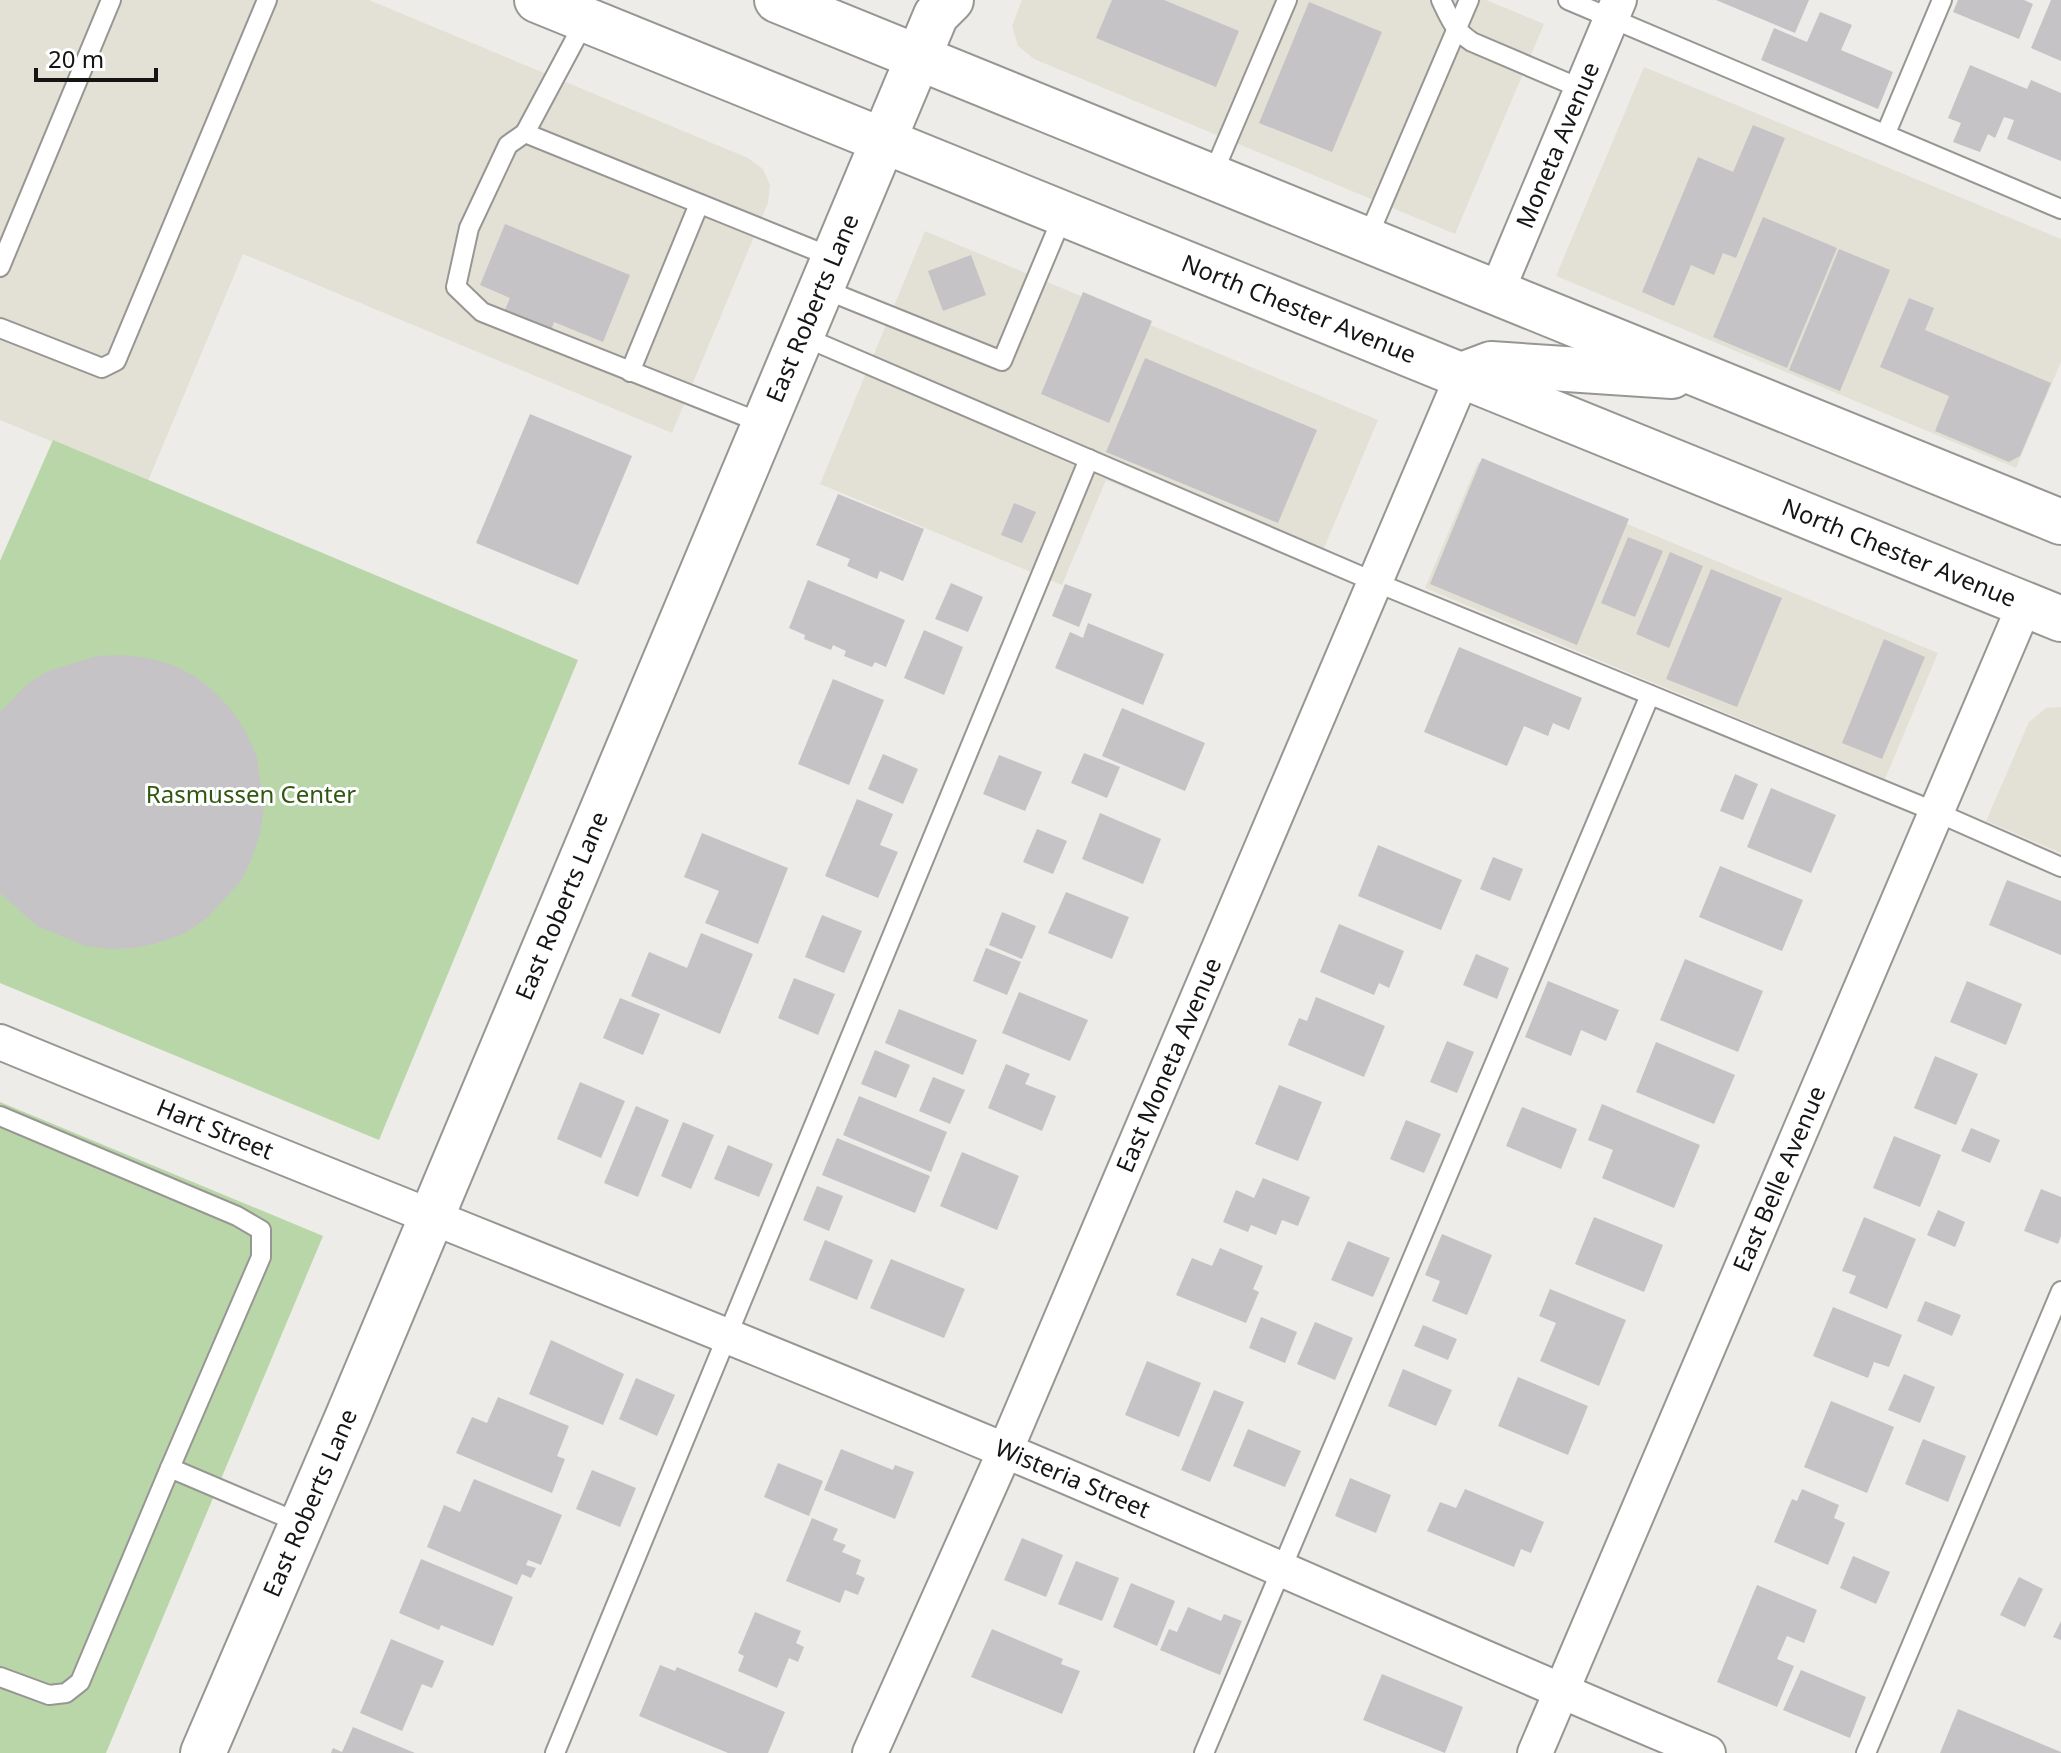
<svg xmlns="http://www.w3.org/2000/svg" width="2061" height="1753" viewBox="0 0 2061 1753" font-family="'Noto Sans',sans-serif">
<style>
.built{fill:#e3e1d5}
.green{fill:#b9d6a8}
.building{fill:#c5c3c6}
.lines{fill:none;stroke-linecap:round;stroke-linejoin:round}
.lane-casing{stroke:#979693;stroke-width:22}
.street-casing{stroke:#979693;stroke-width:38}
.secondary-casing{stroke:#979693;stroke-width:48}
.lane{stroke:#fff;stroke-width:18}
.street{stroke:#fff;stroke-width:34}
.secondary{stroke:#fff;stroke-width:44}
.labels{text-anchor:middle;stroke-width:6;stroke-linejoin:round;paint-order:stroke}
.street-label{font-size:24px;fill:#151514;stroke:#fff}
.park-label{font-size:24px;fill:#315811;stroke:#fff}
</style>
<rect width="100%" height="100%" fill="#edece8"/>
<g class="built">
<polygon points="0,0 369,0 748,158 763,169 770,185 768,203 672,433 243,254 148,481 0,420"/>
<polygon points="1022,0 1486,0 1544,24 1455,234 1034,59 1018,46 1012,26"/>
<polygon points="1644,67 2061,239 2061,362 2016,468 1556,276"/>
<polygon points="925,231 1378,420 1316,567 1106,480 1062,585 820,484"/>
<polygon points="1478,462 1938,653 1885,779 1425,588"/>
<polygon points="2061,707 2061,853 1986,821 2029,722 2046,708"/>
</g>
<g class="green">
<polygon points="53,440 578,660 379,1140 0,983 0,561"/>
<polygon points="0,1102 323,1236 106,1753 0,1753"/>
</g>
<g class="building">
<polygon points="1112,0 1164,0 1239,31 1216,87 1096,38"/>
<polygon points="1716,0 1809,0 1795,33"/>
<polygon points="1958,0 2024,0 2033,4 2019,39 1953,12"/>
<polygon points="2051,0 2061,0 2061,61 2031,48"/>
<polygon points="1309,2 1382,32 1332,152 1259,123"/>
<polygon points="1820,12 1852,25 1841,50 1893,72 1878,109 1761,60 1774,28 1807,42"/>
<polygon points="1970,65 2027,89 2031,80 2061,93 2061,161 2007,139 2014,120 2004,117 1995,138 1988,134 1980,152 1953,142 1961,123 1948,118"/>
<polygon points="1753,125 1785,138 1736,258 1723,253 1714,275 1691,265 1674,306 1642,292 1698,157 1733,172"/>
<polygon points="1763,217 1837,248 1787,368 1713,337"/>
<polygon points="505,224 630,275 603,342 554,322 551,331 504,312 510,298 480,285"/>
<polygon points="1839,249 1890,270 1840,391 1789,370"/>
<polygon points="971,255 986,295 943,311 928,271"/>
<polygon points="1083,292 1152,321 1109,423 1041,394"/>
<polygon points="1909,298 1934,308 1925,330 2051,383 2020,456 2009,462 1935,431 1949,396 1880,367"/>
<polygon points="1145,358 1317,430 1278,523 1106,452"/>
<polygon points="530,414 632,456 578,585 476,543"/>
<polygon points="1482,458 1629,519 1577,645 1430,584"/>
<polygon points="838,494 924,529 903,581 880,571 877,579 847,566 850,559 816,545"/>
<polygon points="1014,503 1036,512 1022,543 1001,535"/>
<polygon points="1628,537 1663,551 1635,617 1601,603"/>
<polygon points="1670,552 1703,566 1669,648 1636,634"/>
<polygon points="1711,569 1782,598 1737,707 1666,679"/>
<polygon points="808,580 905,620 886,667 875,662 872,667 844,656 846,651 833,645 831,650 804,639 805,635 789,628"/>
<polygon points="951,583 983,597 968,632 935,619"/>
<polygon points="1065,584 1092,594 1079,627 1052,616"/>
<polygon points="1088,623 1164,654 1143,705 1055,668 1070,632 1083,638"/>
<polygon points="924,630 963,647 944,695 904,678"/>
<polygon points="1884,639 1925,657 1882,759 1842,743"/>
<polygon points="1459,647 1582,698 1569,730 1553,723 1548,736 1524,726 1507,766 1424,732"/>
<polygon points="122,655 148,658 173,665 196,677 216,693 233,712 247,734 257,757 264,808 260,834 252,858 241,881 207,918 185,933 161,942 136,948 110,949 85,946 37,926 0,893 0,712 26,685 48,671 97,656"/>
<polygon points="833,679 884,700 849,785 798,764"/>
<polygon points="1122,708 1205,743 1185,791 1102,756"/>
<polygon points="1084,753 1120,767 1107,798 1071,783"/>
<polygon points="883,754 918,769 903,804 868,789"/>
<polygon points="999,755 1042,772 1025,811 983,794"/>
<polygon points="1735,774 1758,784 1743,820 1720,811"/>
<polygon points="1771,788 1836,815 1811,873 1747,847"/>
<polygon points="857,799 893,814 880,845 898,852 878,898 825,876"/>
<polygon points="1100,813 1161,839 1143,884 1082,859"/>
<polygon points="1037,829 1067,841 1053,874 1023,862"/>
<polygon points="702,833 788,868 758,944 705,923 719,891 684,877"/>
<polygon points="1378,845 1462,880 1441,930 1358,896"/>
<polygon points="1493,857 1523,869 1510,901 1480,889"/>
<polygon points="1720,866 1803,900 1782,951 1699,917"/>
<polygon points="2007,880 2061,901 2061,955 1989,925"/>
<polygon points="1066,892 1129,917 1112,959 1048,933"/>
<polygon points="1002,912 1036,926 1022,959 989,945"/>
<polygon points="822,915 862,931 844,973 805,957"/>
<polygon points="1339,924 1404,951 1389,988 1379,983 1374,995 1320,972"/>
<polygon points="701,933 753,954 720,1034 631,996 649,952 687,968"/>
<polygon points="986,948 1021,962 1007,995 973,981"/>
<polygon points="1476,954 1509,968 1497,999 1463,985"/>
<polygon points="1685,959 1763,991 1738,1052 1660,1020"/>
<polygon points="794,978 835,994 818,1035 778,1018"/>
<polygon points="1548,981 1619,1010 1606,1041 1581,1030 1571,1056 1525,1037"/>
<polygon points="1967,981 2022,1004 2006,1045 1950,1022"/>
<polygon points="1019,992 1088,1020 1070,1061 1002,1033"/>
<polygon points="1316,997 1385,1026 1364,1077 1288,1045 1299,1018 1307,1021"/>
<polygon points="620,998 660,1014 643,1055 603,1038"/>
<polygon points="899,1009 977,1040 963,1075 885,1043"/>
<polygon points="1447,1041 1474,1052 1457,1093 1430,1082"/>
<polygon points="1656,1042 1735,1075 1714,1124 1636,1092"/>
<polygon points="875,1050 910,1065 896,1098 861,1084"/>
<polygon points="1935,1056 1978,1074 1956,1125 1914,1108"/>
<polygon points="1006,1064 1030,1074 1025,1084 1056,1096 1042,1131 988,1108"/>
<polygon points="933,1077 965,1090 950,1124 919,1111"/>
<polygon points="580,1082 625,1101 601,1158 557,1139"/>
<polygon points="1279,1085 1322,1102 1298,1161 1255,1144"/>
<polygon points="859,1096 947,1132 931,1172 843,1135"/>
<polygon points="1602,1104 1700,1145 1674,1208 1602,1178 1613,1150 1588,1140"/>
<polygon points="636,1106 669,1120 638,1197 604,1183"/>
<polygon points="1522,1107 1577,1129 1561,1169 1506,1146"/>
<polygon points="1406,1120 1441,1134 1424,1173 1390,1159"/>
<polygon points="683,1122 714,1135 691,1189 661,1176"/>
<polygon points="1971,1128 2000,1140 1990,1163 1961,1151"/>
<polygon points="1894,1136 1941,1155 1920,1207 1873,1188"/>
<polygon points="837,1138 930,1176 915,1213 822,1175"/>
<polygon points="728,1145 773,1164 759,1197 714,1179"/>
<polygon points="962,1152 1019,1176 997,1230 940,1206"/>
<polygon points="1263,1178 1310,1197 1298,1226 1282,1220 1276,1235 1251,1225 1248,1232 1223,1222 1236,1190 1254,1198"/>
<polygon points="817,1186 843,1196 829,1231 803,1220"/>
<polygon points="2041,1189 2061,1197 2061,1236 2058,1244 2024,1231"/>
<polygon points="1938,1210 1965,1222 1955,1247 1927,1235"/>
<polygon points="1594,1217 1663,1245 1644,1292 1575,1264"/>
<polygon points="1864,1217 1916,1239 1887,1309 1849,1293 1856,1276 1842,1271"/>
<polygon points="1442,1234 1492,1255 1467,1315 1432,1301 1440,1281 1425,1275"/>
<polygon points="825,1240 873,1260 857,1300 809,1280"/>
<polygon points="1348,1241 1390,1258 1373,1297 1331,1280"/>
<polygon points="1220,1248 1263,1266 1253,1289 1259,1292 1246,1323 1176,1295 1192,1258 1212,1266"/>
<polygon points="891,1259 965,1289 944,1338 870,1308"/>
<polygon points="1550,1289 1626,1320 1599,1386 1540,1361 1556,1323 1539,1316"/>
<polygon points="1925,1301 1961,1315 1952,1336 1917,1321"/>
<polygon points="1833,1307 1902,1335 1889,1367 1874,1362 1868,1378 1813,1356"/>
<polygon points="1261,1317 1297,1332 1285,1363 1249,1348"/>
<polygon points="1315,1322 1353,1338 1335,1380 1297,1364"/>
<polygon points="1423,1325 1457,1339 1448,1360 1414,1346"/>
<polygon points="551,1340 624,1374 603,1425 529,1394"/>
<polygon points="1147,1361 1201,1383 1179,1437 1125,1415"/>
<polygon points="1403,1369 1452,1390 1436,1426 1388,1406"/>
<polygon points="1904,1374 1935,1387 1920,1423 1888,1410"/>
<polygon points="1518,1377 1588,1406 1568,1455 1498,1426"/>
<polygon points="636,1378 675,1395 657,1436 619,1419"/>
<polygon points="1214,1390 1244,1402 1210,1482 1181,1470"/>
<polygon points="498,1397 569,1426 557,1456 565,1459 552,1493 456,1453 472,1417 487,1423"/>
<polygon points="1831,1401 1894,1427 1867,1493 1804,1467"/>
<polygon points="1248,1429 1301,1451 1285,1487 1233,1466"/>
<polygon points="1923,1439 1966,1456 1948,1502 1905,1484"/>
<polygon points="841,1449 893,1470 895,1465 914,1472 895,1519 824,1490"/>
<polygon points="778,1463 823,1481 809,1516 764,1497"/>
<polygon points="592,1470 636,1488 620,1527 576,1509"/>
<polygon points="1350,1478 1391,1495 1376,1533 1335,1516"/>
<polygon points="474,1479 562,1515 541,1565 528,1560 526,1565 536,1568 531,1578 522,1574 517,1585 427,1547 444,1505 460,1512"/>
<polygon points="1465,1489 1544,1522 1531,1553 1521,1549 1514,1567 1427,1531 1440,1502 1456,1508"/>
<polygon points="1802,1489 1839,1505 1834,1518 1845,1523 1828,1565 1774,1542 1792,1499 1797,1501"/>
<polygon points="812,1518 838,1529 833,1540 846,1545 842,1552 861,1560 856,1574 865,1578 858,1595 845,1590 840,1603 786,1581"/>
<polygon points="1022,1538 1063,1555 1046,1597 1004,1580"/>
<polygon points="1853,1556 1890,1572 1876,1604 1840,1588"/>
<polygon points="421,1559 513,1597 493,1646 441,1625 439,1630 399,1613"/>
<polygon points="1076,1561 1119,1578 1102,1621 1058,1604"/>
<polygon points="2019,1577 2043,1589 2025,1627 2000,1615"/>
<polygon points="1131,1583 1175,1601 1157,1646 1113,1627"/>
<polygon points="1757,1585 1817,1610 1804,1643 1787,1636 1777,1659 1794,1666 1777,1707 1717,1682"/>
<polygon points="1188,1607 1221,1621 1224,1614 1242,1621 1220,1675 1160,1650 1169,1629 1177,1632"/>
<polygon points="755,1612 801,1631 796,1643 804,1647 798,1662 789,1658 777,1688 738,1671 744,1656 738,1653"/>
<polygon points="2061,1621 2061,1640 2053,1637"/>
<polygon points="992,1629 1063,1659 1061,1664 1080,1671 1062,1714 971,1677"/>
<polygon points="391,1639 444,1661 432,1688 422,1684 402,1731 360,1713"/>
<polygon points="660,1665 675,1671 677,1667 785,1712 768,1753 728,1753 639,1716"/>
<polygon points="1801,1670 1866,1697 1850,1738 1783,1710"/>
<polygon points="1382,1674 1463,1707 1445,1753 1363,1720"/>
<polygon points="1958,1709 2061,1752 2061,1753 1940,1753"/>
<polygon points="353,1727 415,1753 331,1753 333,1748 342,1752"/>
</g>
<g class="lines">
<g class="lane-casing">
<g id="lane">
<path d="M1441 0C1450 19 1454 30 1472 42L1582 89"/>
<polyline points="1568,0 2061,209"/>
<polyline points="586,19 525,133 834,258"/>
<polyline points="525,133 508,145 469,228 456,287 482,312 764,424"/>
<polyline points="1886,133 1942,0"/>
<polyline points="1212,176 1287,0"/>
<polyline points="1367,239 1469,0"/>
<polyline points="0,267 111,0"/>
<polyline points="821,288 1002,361 1064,213"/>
<polyline points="0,328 102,368 116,361 267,0"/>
<polyline points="802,336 1375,582 1936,812 2061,867"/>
<polyline points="630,372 699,204"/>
<polyline points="0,1116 237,1216 261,1230 261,1257 170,1468"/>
<polyline points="0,1677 49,1695 66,1693 80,1682 170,1468 302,1524"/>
<polyline points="555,1753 1089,459"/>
<polyline points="1204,1753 1650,695"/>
<polyline points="1866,1753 2061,1291"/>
</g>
</g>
<g class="street-casing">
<g id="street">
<path id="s1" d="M1497 291 1619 0"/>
<path id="s2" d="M0 1042C332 1179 668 1309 999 1448 1236 1547 1470 1654 1708 1753"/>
<path id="s3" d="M870 1753 1005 1451 1463 375"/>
<path id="s4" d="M1535 1753 2025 604"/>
</g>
</g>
<g class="secondary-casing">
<g id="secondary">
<path id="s5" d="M537 0 2061 619"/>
<polyline points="777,0 2061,522"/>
<polyline points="1467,373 1491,364 1672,376"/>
<path id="s6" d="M203 1753 348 1416 936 15 951 0"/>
</g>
</g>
<use href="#lane" class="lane"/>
<use href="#street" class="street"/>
<use href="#secondary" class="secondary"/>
</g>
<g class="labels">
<g class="street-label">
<text dy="8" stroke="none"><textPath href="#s1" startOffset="158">Moneta Avenue</textPath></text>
<text dy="8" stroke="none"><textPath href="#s6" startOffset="1568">East Roberts Lane</textPath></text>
<text dy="8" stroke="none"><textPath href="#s5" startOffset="822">North Chester Avenue</textPath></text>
<text dy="8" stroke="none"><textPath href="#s5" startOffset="1470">North Chester Avenue</textPath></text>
<text dy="8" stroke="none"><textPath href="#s6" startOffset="920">East Roberts Lane</textPath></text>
<text dy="8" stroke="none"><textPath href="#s3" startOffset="750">East Moneta Avenue</textPath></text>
<text dy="8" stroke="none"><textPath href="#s2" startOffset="232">Hart Street</textPath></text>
<text dy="8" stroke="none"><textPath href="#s4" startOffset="624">East Belle Avenue</textPath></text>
<text dy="8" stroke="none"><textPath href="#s2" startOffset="1158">Wisteria Street</textPath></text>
<text dy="8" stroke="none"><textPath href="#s6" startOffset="272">East Roberts Lane</textPath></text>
</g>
<g class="park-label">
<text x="251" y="803">Rasmussen Center</text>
</g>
</g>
<path d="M36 68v12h120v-12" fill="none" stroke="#151514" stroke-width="4"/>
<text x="48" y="68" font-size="24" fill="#151514" stroke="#ffffff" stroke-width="6" paint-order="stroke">20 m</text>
</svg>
